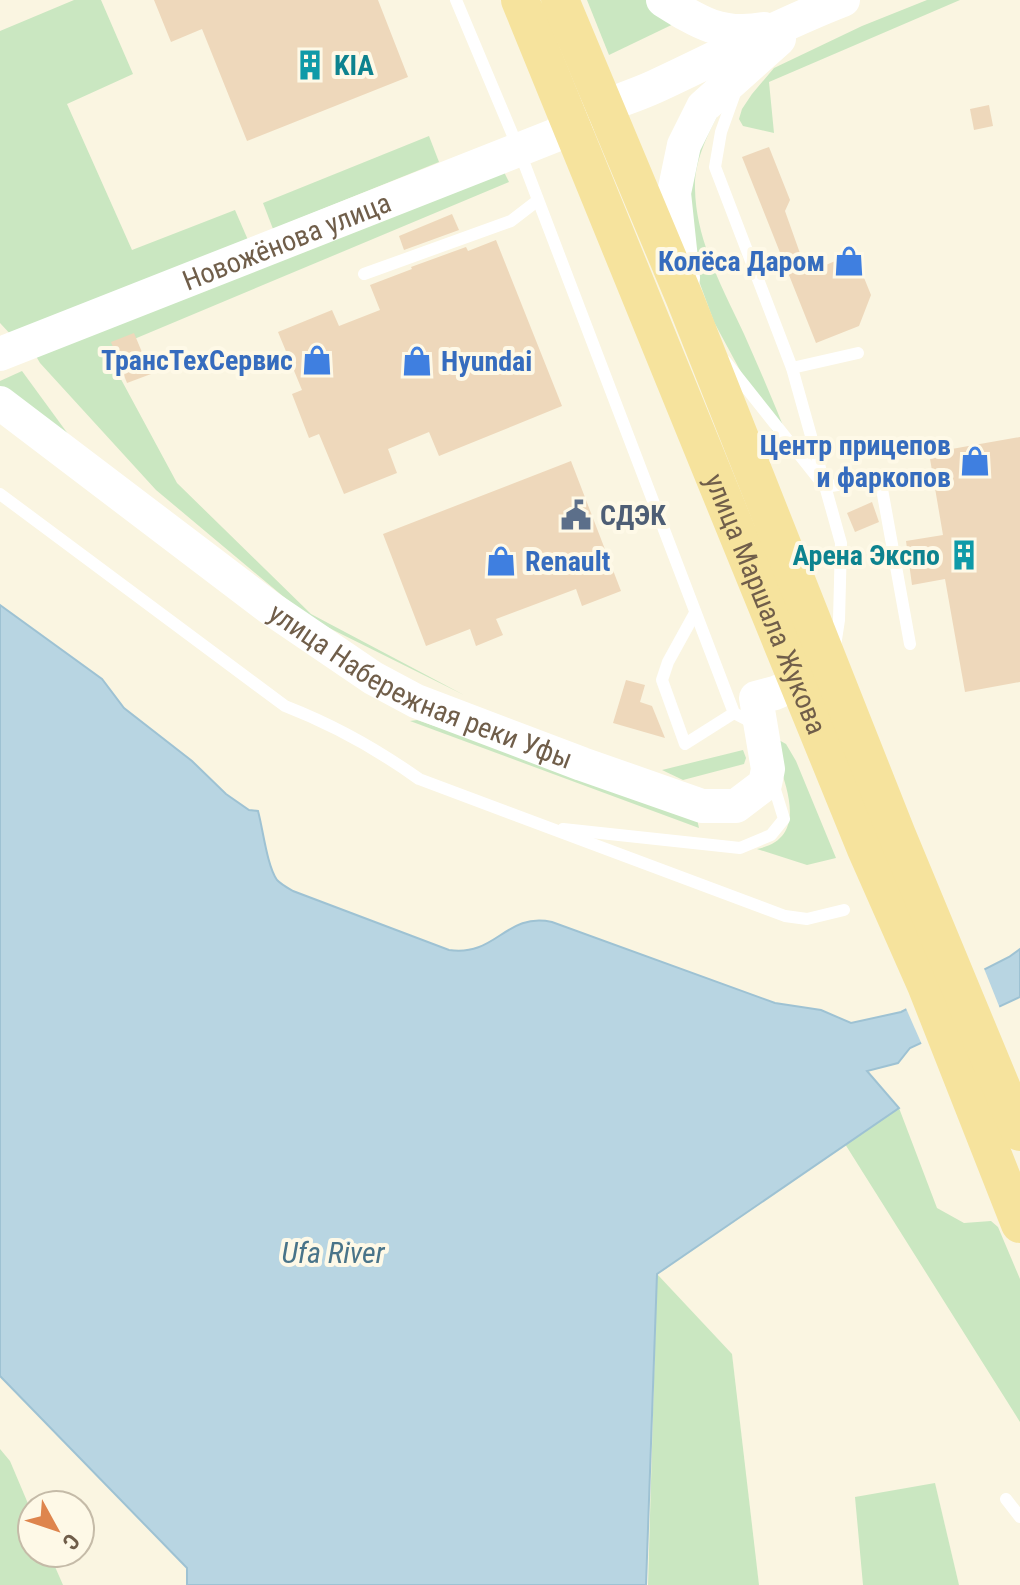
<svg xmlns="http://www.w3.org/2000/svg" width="1020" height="1585" viewBox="0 0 1020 1585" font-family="'Roboto Condensed',sans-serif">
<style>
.green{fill:#cae7c1}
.water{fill:#b8d5e2;stroke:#9ec2d3;stroke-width:2}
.pier{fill:#faf5e1}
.building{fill:#eed8bb}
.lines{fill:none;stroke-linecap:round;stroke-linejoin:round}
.lane{stroke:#fff;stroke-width:12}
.secondary{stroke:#fff;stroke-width:34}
.primary{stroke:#f6e39d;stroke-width:38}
.labels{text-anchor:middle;stroke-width:8;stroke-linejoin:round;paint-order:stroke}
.culture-label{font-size:28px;font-weight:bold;fill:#0d838f;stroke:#fef9e7;text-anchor:start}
.street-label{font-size:28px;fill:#705e4a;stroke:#fef9e7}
.shop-label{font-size:28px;font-weight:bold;fill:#366cbe;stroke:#fef9e7;text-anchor:end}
.service-label{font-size:28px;font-weight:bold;fill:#4e5e75;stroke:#fef9e7;text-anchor:start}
.water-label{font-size:30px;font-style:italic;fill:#497489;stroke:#fef9e7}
</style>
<rect width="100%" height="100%" fill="#faf5e1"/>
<g class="green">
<polygon points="74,0 101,0 133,74 67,104 132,250 235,210 248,240 14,338 0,323 0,31"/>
<polygon points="587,0 649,0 684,19 609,55"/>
<polygon points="927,0 960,0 769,82 774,133 743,126 739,119 742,109 752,94 774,68 862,26"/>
<path d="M722 107C709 132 694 160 695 189 696 241 723 289 744 334 761 372 777 410 792 448L784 452 714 322 688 251 690 143Z"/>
<polygon points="429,136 439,162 273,229 263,203"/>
<polygon points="500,164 509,182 108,350 116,370 177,483 311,614 464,695 309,618 156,490 40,363 33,351"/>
<polygon points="22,371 87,460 0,392 0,381"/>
<polygon points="417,720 696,815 699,828 410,721"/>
<path d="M768 734 786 744 796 761 836 858 807 865 757 849C816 837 780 772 768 734Z"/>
<polygon points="743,750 746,758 744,764 683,780 662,770"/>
<polygon points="899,1108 937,1208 964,1223 991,1221 998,1227 1020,1279 1020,1422 845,1144"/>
<polygon points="657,1274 732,1354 759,1585 648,1585"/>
<polygon points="0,1449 10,1461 32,1513 32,1553 49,1553 63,1585 0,1585"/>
<polygon points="935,1483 959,1585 863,1585 855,1497"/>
</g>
<path class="water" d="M0 605 102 679 124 708 192 761 226 794 249 810 258 811C263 829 267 866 277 880 282 885 288 888 293 891L449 950C497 957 505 912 552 922L775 1003 821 1010 851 1023 901 1012 1009 957 1020 949V997L910 1048 898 1063 867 1071 899 1108 657 1274 646 1585H187V1568L0 1376Z"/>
<polygon class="pier" points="983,966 1001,1011 923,1047 905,1006"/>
<g class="building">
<polygon points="154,0 378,0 408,77 247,141 202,29 171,42"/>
<polygon points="989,105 993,126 974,130 970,109"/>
<polygon points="769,147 790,200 785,211 807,273 854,253 871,295 859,326 816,343 742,157"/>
<polygon points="452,214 459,230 404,250 399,236"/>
<polygon points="496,240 562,406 439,456 429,432 388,449 397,473 344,494 319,434 309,438 292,394 302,390 278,332 332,310 339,326 380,310 370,285 412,269 411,267 466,247 468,251"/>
<polygon points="134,333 151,374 127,383 111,342"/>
<polygon points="1020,437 1020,682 965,692 945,579 912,585 906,541 943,535 929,453"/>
<polygon points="571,461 621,591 582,606 576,589 496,619 503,635 476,646 470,629 426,646 383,534"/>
<polygon points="872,502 879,522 855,532 847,513"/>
<polygon points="626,680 645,685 640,702 652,706 665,738 613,723"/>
</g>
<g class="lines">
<g class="lane">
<polyline points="456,0 519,150 734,713 757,725"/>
<polyline points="735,93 721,132 715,167 792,368 841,543 839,620 835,646"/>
<polyline points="364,274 511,221 537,201"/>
<polyline points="725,361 825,487 880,478 910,644"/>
<polyline points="792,368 858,353"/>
<path d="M0 494 285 706C334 725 377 749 419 779L785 916 807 919 844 910"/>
<polyline points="695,613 668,662 662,680 685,744 734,713"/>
<polyline points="563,829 740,848 771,835 784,819 772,780"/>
<polyline points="1006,1499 1020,1517"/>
</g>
<g class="secondary">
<path d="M663 0C698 22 721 37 764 29"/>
<polyline points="683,278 674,193 684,145 703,107 779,39"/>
<path id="s1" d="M0 354 556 135C582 110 621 102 654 87 717 58 778 25 843 0"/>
<path id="s2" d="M0 403 270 608 373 678 416 701 582 764 702 806H736L765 784 768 769 756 698 775 693 798 683"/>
</g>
<g class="primary">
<path id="s3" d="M520 0 866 849 926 985 1020 1224"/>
<polyline points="560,0 685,299 897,835 1020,1132"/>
</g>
</g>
<defs>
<g id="building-bare" transform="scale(2.4)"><path d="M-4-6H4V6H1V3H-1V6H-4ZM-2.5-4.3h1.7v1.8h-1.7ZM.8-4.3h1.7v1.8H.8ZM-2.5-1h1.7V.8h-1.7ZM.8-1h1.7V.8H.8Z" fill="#0f9aa8" stroke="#fef9e7" stroke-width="2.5" paint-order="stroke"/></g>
<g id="shop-bare" transform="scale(2.4)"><path d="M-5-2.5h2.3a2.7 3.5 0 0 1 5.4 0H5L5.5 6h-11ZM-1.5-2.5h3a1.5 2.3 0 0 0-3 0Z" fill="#3f7fe0" stroke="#fef9e7" stroke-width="2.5" paint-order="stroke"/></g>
<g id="civic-bare" transform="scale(2.4)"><path d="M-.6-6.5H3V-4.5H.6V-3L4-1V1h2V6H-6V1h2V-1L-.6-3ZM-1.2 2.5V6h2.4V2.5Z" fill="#5c6f8a" stroke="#fef9e7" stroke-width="2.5" paint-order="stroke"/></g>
</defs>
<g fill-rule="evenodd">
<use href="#building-bare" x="310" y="65"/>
<use href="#shop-bare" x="849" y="261"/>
<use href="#shop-bare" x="317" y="360"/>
<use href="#shop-bare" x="417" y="361"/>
<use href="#shop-bare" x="975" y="461"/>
<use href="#civic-bare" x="576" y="515"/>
<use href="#building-bare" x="964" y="555"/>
<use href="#shop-bare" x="501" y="561"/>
</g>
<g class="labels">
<g class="culture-label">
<text x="334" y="75">KIA</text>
<text x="940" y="565" text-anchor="end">Арена Экспо</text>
</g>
<g class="street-label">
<text dy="10" stroke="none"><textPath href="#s1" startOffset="308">Новожёнова улица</textPath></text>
<text dy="10" stroke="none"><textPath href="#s3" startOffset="652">улица Маршала Жукова</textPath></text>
<text dy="10" stroke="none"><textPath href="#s2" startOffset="510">улица Набережная реки Уфы</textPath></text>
</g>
<g class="shop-label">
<text x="825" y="271">Колёса Даром</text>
<text x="293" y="370">ТрансТехСервис</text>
<text x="441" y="371" text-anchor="start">Hyundai</text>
<text x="951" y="455">Центр прицепов<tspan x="951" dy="32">и фаркопов</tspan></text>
<text x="525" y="571" text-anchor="start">Renault</text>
</g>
<g class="service-label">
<text x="600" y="525">СДЭК</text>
</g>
<g class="water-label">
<text x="333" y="1263">Ufa River</text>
</g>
</g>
<g transform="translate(56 1529) rotate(130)"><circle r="38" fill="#fef9e7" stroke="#c5bba8" stroke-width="2"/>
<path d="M0-6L14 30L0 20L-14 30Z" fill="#de854d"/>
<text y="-12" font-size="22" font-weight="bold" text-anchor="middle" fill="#705e4a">С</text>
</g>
</svg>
